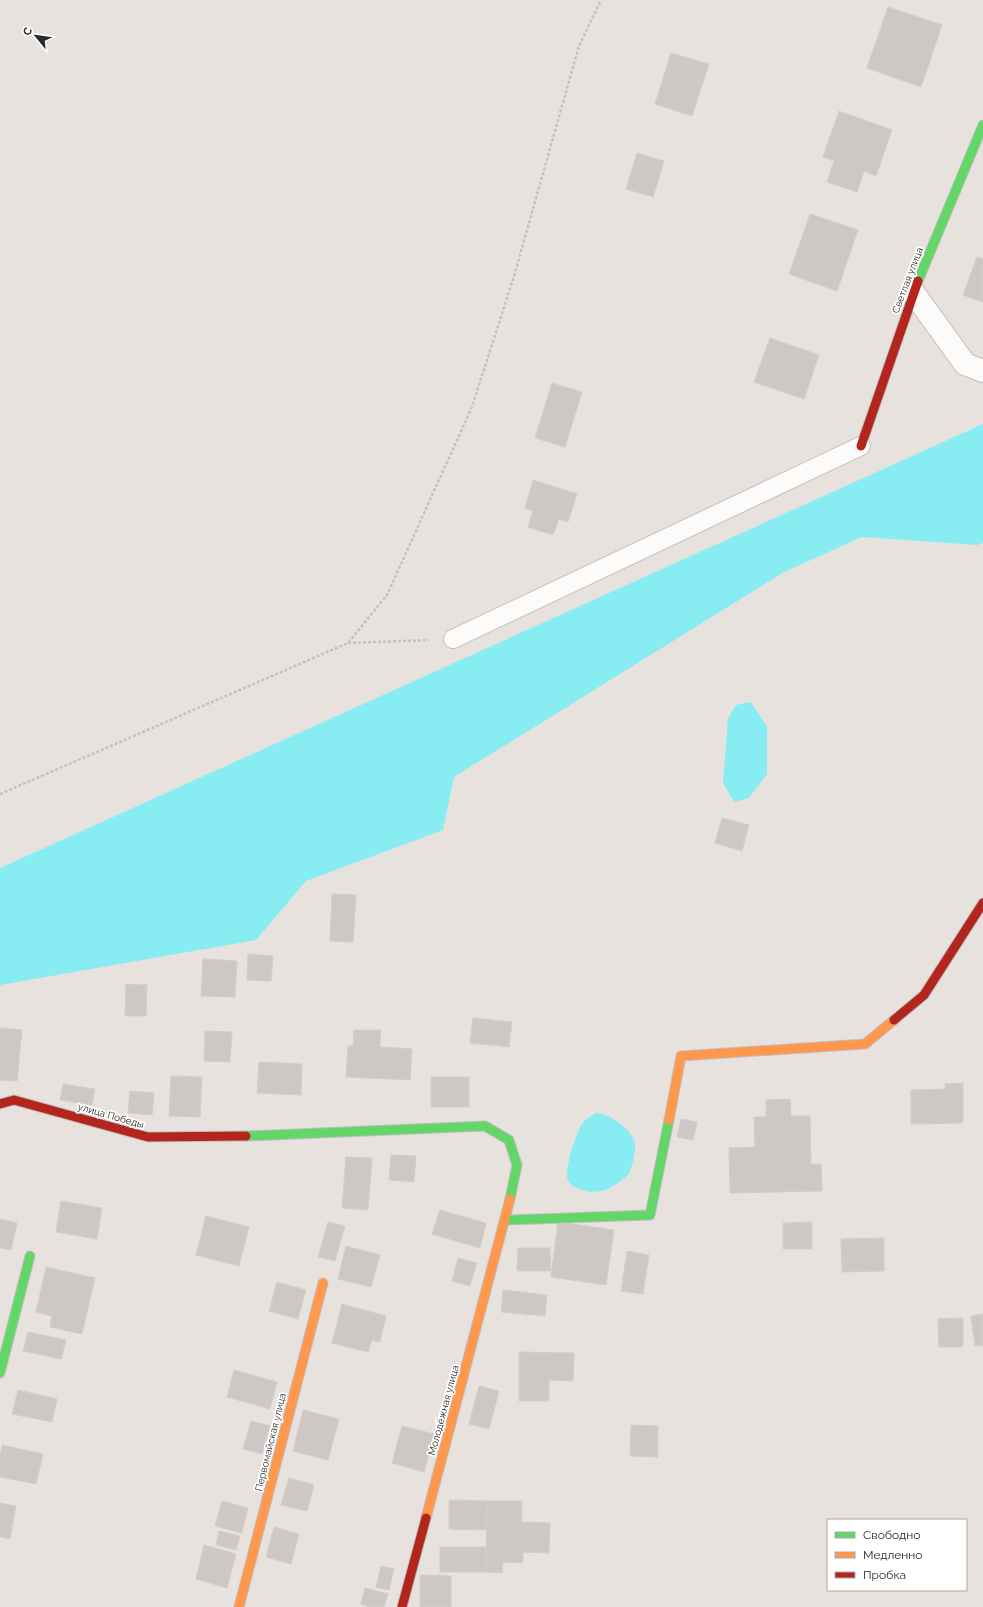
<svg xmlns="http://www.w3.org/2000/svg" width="983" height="1607" viewBox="0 0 983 1607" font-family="Raleway,sans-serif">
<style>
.water{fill:#88ecf3}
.building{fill:#cdc8c5;stroke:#d3ceca}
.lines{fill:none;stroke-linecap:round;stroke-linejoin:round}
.lane-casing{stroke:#c1bfc0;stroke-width:20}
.street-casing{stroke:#c1bfc0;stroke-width:24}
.fast-casing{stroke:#c1bfc0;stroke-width:11}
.slow-casing{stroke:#c1bfc0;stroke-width:11}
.jam-casing{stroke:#c1bfc0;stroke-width:11}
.path{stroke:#c3c2c2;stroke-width:2.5;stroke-dasharray:3 2;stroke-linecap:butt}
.lane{stroke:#fcfbfa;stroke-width:18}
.street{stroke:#fcfbfa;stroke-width:22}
.fast{stroke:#63d668;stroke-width:9}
.slow{stroke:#ff974d;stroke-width:9}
.jam{stroke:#b3261e;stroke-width:9}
.labels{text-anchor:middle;stroke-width:3.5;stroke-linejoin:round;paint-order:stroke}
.street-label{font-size:10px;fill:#292929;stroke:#fff}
</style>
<rect width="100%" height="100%" fill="#e8e2de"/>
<g class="water">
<polygon points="983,424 983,543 977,545 862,537 784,572 454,777 443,830 306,881 256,940 0,985 0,868"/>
<polygon points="751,702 767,727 767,774 749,798 734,802 723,783 728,718 736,705"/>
<path d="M595 1113C609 1113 633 1130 635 1144 636 1153 632 1166 629 1174 614 1187 600 1197 580 1189 574 1187 571 1186 568 1181 564 1170 576 1132 583 1122 586 1119 592 1116 595 1113Z"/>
</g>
<g class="building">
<polygon points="888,7 942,25 921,87 867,68"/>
<polygon points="671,53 709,64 692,116 655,104"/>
<polygon points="839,111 892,130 876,176 864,171 857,192 827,182 834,161 823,157"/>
<polygon points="637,153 664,161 653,197 626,189"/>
<polygon points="810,214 858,230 837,291 789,274"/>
<polygon points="977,257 983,259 983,302 963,295"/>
<polygon points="770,338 819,355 804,399 754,382"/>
<polygon points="552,383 582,392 565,447 535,438"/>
<polygon points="533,480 577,494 568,522 559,519 553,535 528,527 533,511 525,508"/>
<polygon points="722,818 749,825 742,851 715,843"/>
<polygon points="332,894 356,895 353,942 330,941"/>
<polygon points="248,954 273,956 271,981 247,980"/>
<polygon points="203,959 237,961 235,997 201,996"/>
<polygon points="126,984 147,985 146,1016 125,1016"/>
<polygon points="473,1018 512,1022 509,1047 470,1043"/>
<polygon points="0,1028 22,1030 17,1081 0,1080"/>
<polygon points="354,1030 381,1030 380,1047 412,1049 410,1080 346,1077 348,1046 353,1046"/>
<polygon points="205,1031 232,1032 230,1062 204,1061"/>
<polygon points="259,1062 302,1064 301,1095 257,1093"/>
<polygon points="171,1076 202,1077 200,1117 169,1116"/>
<rect x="431" y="1077" width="38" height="30"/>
<polygon points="963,1083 963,1123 911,1124 911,1090 945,1089 945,1084"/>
<polygon points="63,1084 95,1089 92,1105 60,1100"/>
<polygon points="130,1091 154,1093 152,1115 128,1113"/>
<polygon points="790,1099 791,1116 810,1116 811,1164 821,1164 822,1191 730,1193 729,1148 755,1147 754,1117 766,1117 766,1100"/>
<polygon points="681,1119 697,1122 693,1140 677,1137"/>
<polygon points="391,1155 416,1156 414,1182 389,1180"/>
<polygon points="346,1157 372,1158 368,1210 342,1208"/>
<polygon points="61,1201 102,1208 97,1239 56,1232"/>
<polygon points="440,1210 486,1223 480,1248 432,1234"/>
<polygon points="206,1216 249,1227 239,1266 196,1255"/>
<polygon points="0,1219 17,1223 11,1250 0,1248"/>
<polygon points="328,1222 345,1226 335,1261 318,1257"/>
<polygon points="558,1222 614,1230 606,1285 551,1277"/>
<polygon points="812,1222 812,1249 783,1249 783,1223"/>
<polygon points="884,1238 884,1271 842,1272 841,1239"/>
<polygon points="346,1246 380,1255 371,1287 338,1279"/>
<polygon points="518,1248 550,1248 551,1271 517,1271"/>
<polygon points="627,1251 649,1255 643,1294 621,1291"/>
<polygon points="458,1258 477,1263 470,1286 452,1281"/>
<polygon points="46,1267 95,1278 82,1334 50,1327 52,1316 36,1312"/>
<polygon points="277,1282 306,1290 298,1319 269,1311"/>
<polygon points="503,1290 547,1295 545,1316 501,1312"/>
<polygon points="342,1304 386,1316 380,1342 372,1340 368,1352 332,1343"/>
<polygon points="983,1314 983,1345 975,1346 971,1316"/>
<polygon points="963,1318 963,1347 939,1347 938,1319"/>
<polygon points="28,1332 66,1340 61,1359 23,1351"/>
<polygon points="519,1352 574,1353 573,1381 549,1380 549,1401 519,1401"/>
<polygon points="234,1370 277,1382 270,1409 227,1397"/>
<polygon points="479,1386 499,1391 489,1429 469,1424"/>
<polygon points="18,1390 57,1399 52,1422 12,1414"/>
<polygon points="303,1410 339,1419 328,1460 293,1451"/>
<polygon points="251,1421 270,1426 262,1454 243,1449"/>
<polygon points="631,1425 658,1426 658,1457 630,1456"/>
<polygon points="402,1426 434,1434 424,1472 392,1463"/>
<polygon points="2,1445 43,1454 36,1484 0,1477 0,1456"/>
<polygon points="289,1478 314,1485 307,1511 281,1505"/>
<polygon points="449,1500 487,1501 486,1530 449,1529"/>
<polygon points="222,1501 248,1508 242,1533 215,1526"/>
<polygon points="487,1501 522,1501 522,1522 550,1523 549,1553 523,1552 523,1563 503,1562 502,1573 486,1572"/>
<polygon points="0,1503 16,1506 10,1539 0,1537"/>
<polygon points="274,1527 299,1534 291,1564 266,1557"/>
<polygon points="219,1531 240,1536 236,1550 216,1545"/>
<polygon points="204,1545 236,1554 227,1588 196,1579"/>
<rect x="440" y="1547" width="46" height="25"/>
<polygon points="381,1566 394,1569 389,1590 376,1587"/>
<polygon points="420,1575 451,1576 451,1607 420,1607"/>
<polygon points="365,1588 388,1594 384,1607 371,1607 361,1604"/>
</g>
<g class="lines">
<g class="lane-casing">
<polyline id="lane" points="453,639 861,446"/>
</g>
<g class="street-casing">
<polyline id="street" points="913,292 965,364 983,371"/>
</g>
<g class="fast-casing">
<g id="fast">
<polyline points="918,281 983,125"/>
<polyline points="246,1136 485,1126 509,1140 517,1165 510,1199"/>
<polyline points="505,1220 650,1215 669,1120"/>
<polyline points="0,1373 30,1256"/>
</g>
</g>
<g class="slow-casing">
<g id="slow">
<polyline points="669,1120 681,1056 865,1044 894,1020"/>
<polyline points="426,1518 510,1199"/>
<polyline points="239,1607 323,1283"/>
</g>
</g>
<g class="jam-casing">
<g id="jam">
<polyline points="861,446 918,281"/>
<polyline points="894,1020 924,995 983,903"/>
<polyline points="0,1104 14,1100 148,1137 246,1136"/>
<polyline points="402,1607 426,1518"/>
</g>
</g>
<g class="path">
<polyline points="348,643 429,640"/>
<polyline points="0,794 348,643 387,595 472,407 514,276 579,46 601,0"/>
</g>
<use href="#lane" class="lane"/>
<use href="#street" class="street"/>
<use href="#fast" class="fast"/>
<use href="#slow" class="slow"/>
<use href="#jam" class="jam"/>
</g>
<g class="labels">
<g class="street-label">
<text transform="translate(907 280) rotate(-69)" y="4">Светлая улица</text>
<text transform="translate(111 1115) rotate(16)" y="4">улица Победы</text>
<text transform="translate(443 1410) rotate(-75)" y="4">Молодёжная улица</text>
<text transform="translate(270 1442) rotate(-76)" y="4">Первомайская улица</text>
</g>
</g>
<rect x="827" y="1519" width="140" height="72" fill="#ffffff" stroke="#a9a9a9"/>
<rect x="835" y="1532" width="20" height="6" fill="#63d668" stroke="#a9a9a9"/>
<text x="863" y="1539" font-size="12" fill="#292929">Свободно</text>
<rect x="835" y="1552" width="20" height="6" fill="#ff974d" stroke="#a9a9a9"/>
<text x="863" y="1559" font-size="12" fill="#292929">Медленно</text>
<rect x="835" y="1572" width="20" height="6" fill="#b3261e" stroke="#a9a9a9"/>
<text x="863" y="1579" font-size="12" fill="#292929">Пробка</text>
<g transform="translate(36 36) rotate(299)" stroke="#ffffff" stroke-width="3" paint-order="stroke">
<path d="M0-3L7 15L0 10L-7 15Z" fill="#292929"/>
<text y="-6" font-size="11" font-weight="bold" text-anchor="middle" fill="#292929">С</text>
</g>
</svg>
